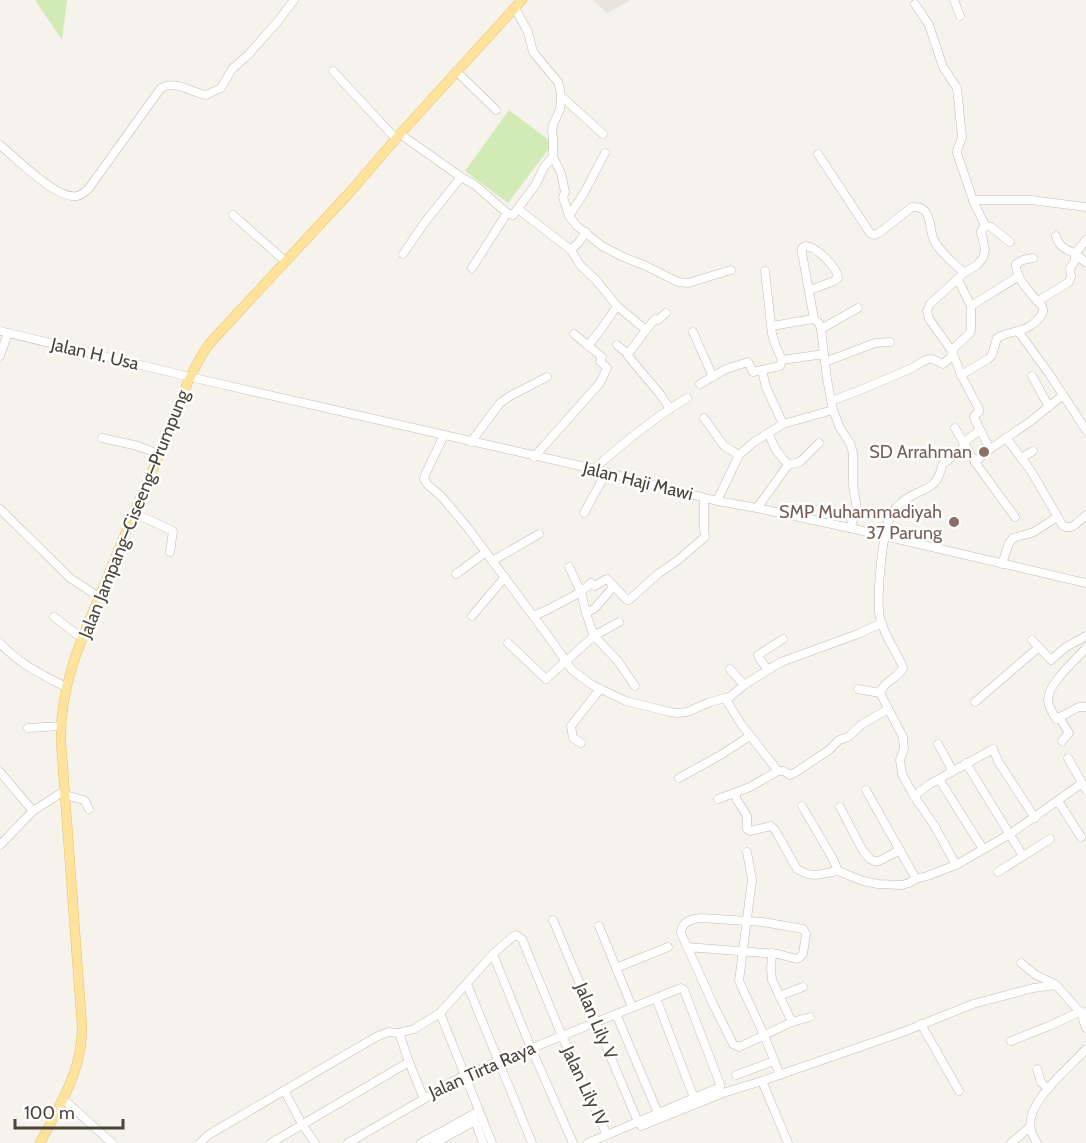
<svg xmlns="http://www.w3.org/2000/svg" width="1086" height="1143" viewBox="0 0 1086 1143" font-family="Cabin,sans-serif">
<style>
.residential{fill:#eae5da}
.green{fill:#d2eab5}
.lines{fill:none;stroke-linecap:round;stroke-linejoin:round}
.minor-casing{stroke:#c2bbae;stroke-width:9}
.major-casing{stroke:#e6c16a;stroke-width:10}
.minor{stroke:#fff;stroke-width:8}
.major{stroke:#ffe39c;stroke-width:9}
.education-dot{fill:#8d6e63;stroke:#fff;stroke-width:2}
.labels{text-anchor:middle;stroke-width:5;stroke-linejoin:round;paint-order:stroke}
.street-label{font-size:18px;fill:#4b4439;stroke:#fff}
.education-label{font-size:18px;fill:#785e54;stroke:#fff;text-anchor:end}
</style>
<rect width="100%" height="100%" fill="#f6f3ec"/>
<polygon class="residential" points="593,0 631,0 607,13"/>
<g class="green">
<polygon points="35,0 67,0 62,40"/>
<polygon points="509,110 553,143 508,203 465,171"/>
</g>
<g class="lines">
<g class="minor-casing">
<g id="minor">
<polyline points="954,0 960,16"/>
<path d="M915 4 929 25 943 67 957 88 962 137C961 143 957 147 957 153L974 203 985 225"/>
<polyline points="515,8 528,32 533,52 558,82 560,89 561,96 560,109 553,125 552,131 553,139 553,157 561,173 565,192 563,197 569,216 577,226 602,246 621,256 646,266 678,282 688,283 731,270"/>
<polyline points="333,71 396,139"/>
<polyline points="456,71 496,110"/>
<polyline points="561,96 603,134"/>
<polyline points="400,134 461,177 475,185 507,213 513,215 536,184 544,167 553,157"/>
<path d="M0 145C16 158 57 200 77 196 82 195 86 191 89 188L161 88C176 80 190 92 206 95L221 88 232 69 248 55 278 21 294 0"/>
<path d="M818 154 870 233 874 235 879 233 912 207C917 207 921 207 925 211 931 218 930 229 933 238 937 250 955 264 964 273"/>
<polyline points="973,200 1031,200 1086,207"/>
<polyline points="518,209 571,250 580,265 596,280 617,306 646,330 655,319 658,320 666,313"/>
<polyline points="233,215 284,260 286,260"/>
<polyline points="569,216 584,193 605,153"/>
<path d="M1056 236C1059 246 1064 249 1074 253 1078 255 1082 259 1086 263"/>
<path d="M1010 242 991 227 984 226 981 232 985 249 983 258 977 265 964 273 930 304 927 311 929 319 952 351 961 375 988 359 992 355 997 338C1008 331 1022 333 1033 324 1037 321 1044 314 1043 309 1043 306 1039 302 1037 301 1029 291 1015 277 1016 264L1023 260 1033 258"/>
<polyline points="571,250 579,242 586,232"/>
<polyline points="403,254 425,222 461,177"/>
<polyline points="472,268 507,213"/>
<polyline points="765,271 772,334 775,344 782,360 824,354"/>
<path d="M810 290 834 281 838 278C837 267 816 246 805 246L802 248V253L814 319"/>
<polyline points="1038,301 1069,282 1071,276 1070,268 1075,261 1075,254 1086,240"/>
<polyline points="971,306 1019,276"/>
<polyline points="772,326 813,319 819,323 821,329 827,379 833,410 840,428 850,443 853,453 853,486 857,509 850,528"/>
<polyline points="821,329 858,308"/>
<polyline points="0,331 190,377 594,469 717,501 757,508 850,528 1086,583"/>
<polyline points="1018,331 1050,375 1086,430"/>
<polyline points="693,332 713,377"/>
<polyline points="617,345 628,354 628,356 660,394 670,409"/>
<polyline points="588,346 602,328 617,306"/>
<polyline points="628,354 646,330"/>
<polyline points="0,356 8,333"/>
<polyline points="825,362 875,343 890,342"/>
<polyline points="762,370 780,366 782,360"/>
<polyline points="961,375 979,409 979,412 974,416 974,418 990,449 1031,421 1063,395"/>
<polyline points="1032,376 1049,407"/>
<polyline points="700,384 726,369 748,362 753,372 762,370 766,387 783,424"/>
<path d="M831 401C860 391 887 379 914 367 919 364 926 358 931 359 935 359 939 363 943 364L951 357 952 351 956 346 970 333 971 330V306L958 280"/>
<polyline points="704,418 724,446 739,455"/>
<polyline points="955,428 975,462 1015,517"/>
<polyline points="768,433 776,450 788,465"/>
<polyline points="444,435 425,475 424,479 427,484 441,496 468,528 551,640 572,670 592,685 626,701 670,712 677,713 687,712 710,702 730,697 744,685 781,662 858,634 882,623"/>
<polyline points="102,438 138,446 159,454"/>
<path d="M1007 439 1031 471 1063 526C1072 531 1079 521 1086 515"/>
<polyline points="471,442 500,403 510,396 547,377"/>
<polyline points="963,443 980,430"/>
<polyline points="534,457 600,383 607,368 600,361 602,357 574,334"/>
<polyline points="1021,458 1033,451"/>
<polyline points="975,462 990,449"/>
<path d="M594 469C623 443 654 418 687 398"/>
<polyline points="717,501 739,455 754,442 783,424 833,410"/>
<polyline points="757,508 788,465 800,462 819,443"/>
<polyline points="0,509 70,578 99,597"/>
<polyline points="134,513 173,531 170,552"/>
<polyline points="584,513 606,473"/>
<polyline points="492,561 539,534"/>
<polyline points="1002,564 1009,543 1013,538 1034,532 1057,517"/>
<polyline points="569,567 581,592 586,613 594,636 617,660 635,686"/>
<polyline points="456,574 486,552"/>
<polyline points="586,613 595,608 614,586"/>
<polyline points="472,616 505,577"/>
<polyline points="533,616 547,610 581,592 591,583 595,586 601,582 607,579 627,600 629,600 659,573 677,561 705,537 704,528 704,498"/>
<polyline points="54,617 83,639"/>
<polyline points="1032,640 1051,660 1066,647 1086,636"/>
<path d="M0 643C21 665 39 673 66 687"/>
<polyline points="508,643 546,679 594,636 619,622"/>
<path d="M1086 648C1075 661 1047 684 1048 701 1049 708 1053 713 1056 719L1079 707H1086"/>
<polyline points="730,669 744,685"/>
<polyline points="768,670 759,658 758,655 783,639"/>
<polyline points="858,689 880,693"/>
<polyline points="975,702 1039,647"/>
<polyline points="1059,717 1069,733 1062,741"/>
<polyline points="28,728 61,726"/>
<polyline points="581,743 573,738 571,726 600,689"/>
<polyline points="938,744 950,766 951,772"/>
<polyline points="1068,758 1086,790"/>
<polyline points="966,763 1023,856"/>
<polyline points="778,771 784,771 790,775 796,772 829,750 839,740 848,737 861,725 888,709"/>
<polyline points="0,772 33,811"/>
<polyline points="679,778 719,756 750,736"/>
<polyline points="939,779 983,849"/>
<polyline points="866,790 916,879"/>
<polyline points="735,793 737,800 747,816 747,829 750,831 771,826 775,830 797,869 807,874 816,875 838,871 863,881 878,884 902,885 909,883 916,879 927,876 956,865 1010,834 1081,784"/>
<polyline points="65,795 84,800 89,809"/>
<polyline points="914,796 930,784 993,749 998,761 1035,818"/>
<polyline points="718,799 750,787 778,771 741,724 725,698"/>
<polyline points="1058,801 1081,837"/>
<polyline points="802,806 833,859 838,871"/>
<polyline points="840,807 863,851 870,859 874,861 879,861 900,850"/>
<polyline points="0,845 33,811 64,791"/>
<polyline points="747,852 752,880 739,981 764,1035 780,1075"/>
<path d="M956 865 934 825 914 796 902 774 900 760 904 749 903 737 880 693C884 680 898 679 903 668 901 662 898 657 895 651 889 641 883 629 880 618 876 600 882 535 890 518 892 513 897 506 901 503 918 487 937 494 942 465L965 446"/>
<polyline points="998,872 1050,839"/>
<polyline points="553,920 638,1122"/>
<polyline points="599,926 632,1007"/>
<path d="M687 947 778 954 797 959 799 958 803 954 806 934 803 929 763 922 701 918C691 919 681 922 681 933L713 1004 733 1044 739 1047 792 1022 810 1017"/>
<polyline points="772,953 771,969 772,980 792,1022"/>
<polyline points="493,954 531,1048 573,1143"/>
<polyline points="1021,963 1036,975 1055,984"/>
<polyline points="616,968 668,947"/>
<polyline points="467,984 532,1143"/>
<polyline points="779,996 803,987"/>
<polyline points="656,998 694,1098"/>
<polyline points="440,1013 492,1143"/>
<polyline points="616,1014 658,1113"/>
<polyline points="921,1024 959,1091"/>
<polyline points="399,1033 409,1062"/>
<polyline points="1011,1041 1049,1026 1077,1013 1081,1013 1086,1028"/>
<polyline points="1037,1069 1041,1082 1048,1089"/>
<polyline points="736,1075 774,1061"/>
<polyline points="762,1081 788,1143"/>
<polyline points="284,1090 302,1124 315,1143"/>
<polyline points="63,1099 112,1143"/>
<polyline points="641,1126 723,1093 762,1081 903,1032 973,1004 1033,988 1056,985 1081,1013 1086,1012"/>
<polyline points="200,1143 208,1135 376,1037 388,1032 399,1033 414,1029 440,1013 493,954 511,938 516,935 522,939 562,1036 607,1135"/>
<polyline points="271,1143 409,1062 424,1099 444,1086 465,1075 681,988 684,990 720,1084 720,1087 588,1143"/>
<polyline points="348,1143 424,1099"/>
<polyline points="421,1143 479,1111"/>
<polyline points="435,1143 475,1121 483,1143"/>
<polyline points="1011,1143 1030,1127"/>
<path d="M1037 1143C1035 1139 1032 1135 1031 1130 1024 1102 1070 1068 1086 1049"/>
</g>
</g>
<g class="major-casing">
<path id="major" d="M40 1143C52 1119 68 1094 76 1067 80 1054 82 1040 82 1026L61 742C59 684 84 633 106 581 122 541 139 500 157 460 174 420 185 379 209 344L351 191 400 134 522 0"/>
</g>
<use href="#minor" class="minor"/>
<use href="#major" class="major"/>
</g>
<g class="education-dot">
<circle cx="984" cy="452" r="6"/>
<circle cx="954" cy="522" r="6"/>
</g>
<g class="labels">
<g class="street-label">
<text transform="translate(95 354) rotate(13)" y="6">Jalan H. Usa</text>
<text transform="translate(638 481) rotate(14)" y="6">Jalan Haji Mawi</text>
<text transform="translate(134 514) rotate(-68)" y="6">Jalan Jampang–Ciseeng–Prumpung</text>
<text transform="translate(596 1021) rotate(67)" y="6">Jalan Lily V</text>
<text transform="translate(482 1070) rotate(-24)" y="6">Jalan Tirta Raya</text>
<text transform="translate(585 1086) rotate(65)" y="6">Jalan Lily IV</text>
</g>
<g class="education-label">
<text x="972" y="458">SD Arrahman</text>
<text x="942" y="518">SMP Muhammadiyah<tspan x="942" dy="21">37 Parung</tspan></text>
</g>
</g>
<path d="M15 1119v9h108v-9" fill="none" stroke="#4b4439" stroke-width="3"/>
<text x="24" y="1119" font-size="18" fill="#4b4439" stroke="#ffffff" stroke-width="4.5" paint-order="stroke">100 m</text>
</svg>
